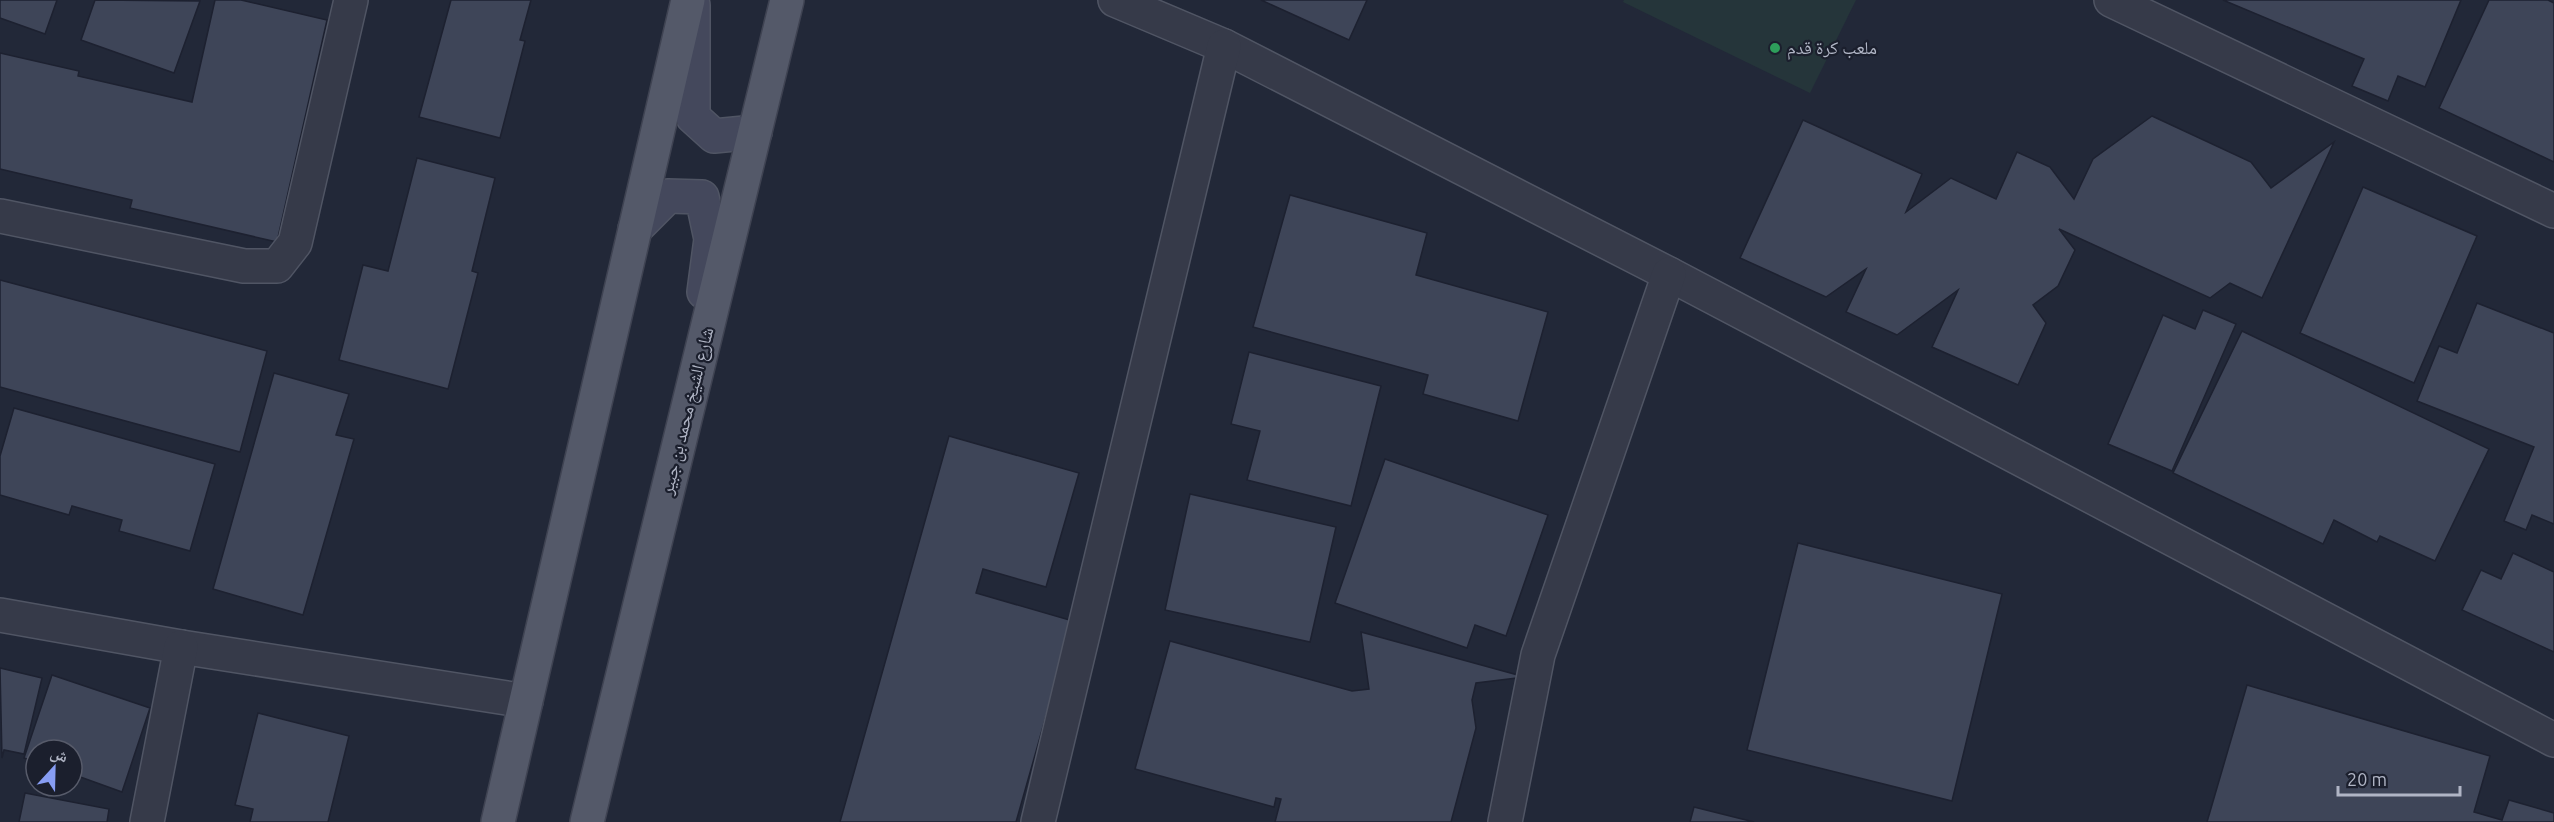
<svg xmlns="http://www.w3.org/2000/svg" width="2554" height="822" viewBox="0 0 2554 822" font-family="Ubuntu,'Noto Naskh Arabic',sans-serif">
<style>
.green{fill:#25353a}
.building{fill:#3e4558;stroke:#1d2130;stroke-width:1.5}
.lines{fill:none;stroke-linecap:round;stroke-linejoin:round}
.street-casing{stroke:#505564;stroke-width:36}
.secondary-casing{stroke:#505564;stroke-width:36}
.primary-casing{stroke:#3f4352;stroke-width:36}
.street{stroke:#363a49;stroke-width:33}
.secondary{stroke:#44485c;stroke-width:33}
.primary{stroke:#545969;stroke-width:33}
.leisure-dot{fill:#2e9e5b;stroke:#1b1f2d;stroke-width:2}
.labels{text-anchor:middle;stroke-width:4.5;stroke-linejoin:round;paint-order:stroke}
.poi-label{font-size:18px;fill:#b0b5c5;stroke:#1b1f2d;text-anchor:start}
.street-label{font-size:18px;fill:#b0b5c5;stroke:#1b1f2d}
</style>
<rect width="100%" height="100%" fill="#222838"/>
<polygon class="green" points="1624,0 1856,0 1810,93 1623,2"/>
<g class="building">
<polygon points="0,0 57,0 45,34 0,18"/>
<polygon points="95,0 200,1 174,73 81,40"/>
<polygon points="215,0 241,0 327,20 277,242 130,208 132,200 0,169 0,53 79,71 78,76 192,102"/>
<polygon points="451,0 531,0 520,40 525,41 500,138 419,117"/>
<polygon points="1261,0 1367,0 1349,40"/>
<polygon points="2223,0 2461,0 2425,87 2398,76 2388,101 2352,86 2364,59"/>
<polygon points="2489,0 2548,0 2554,3 2554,162 2439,108"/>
<polygon points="2152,116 2251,162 2271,188 2334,142 2262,298 2230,283 2210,298 2059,229 2075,250 2058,286 2033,305 2046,323 2018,385 1932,347 1958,290 1897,335 1846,312 1866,269 1826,297 1740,258 1803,120 1922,174 1906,212 1951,178 1996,199 2017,152 2050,167 2074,199 2093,159"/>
<polygon points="417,158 495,178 472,271 478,273 448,389 339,360 363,265 388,271"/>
<polygon points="2363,187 2477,236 2414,383 2300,333"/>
<polygon points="1290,195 1427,233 1416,275 1548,312 1518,421 1423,394 1428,375 1253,327"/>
<polygon points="0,280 267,351 240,452 0,387"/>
<polygon points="2477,303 2554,333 2554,524 2532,515 2526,530 2504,521 2534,447 2417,401 2439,346 2457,353"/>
<polygon points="2203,310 2236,324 2172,471 2108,444 2163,315 2195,329"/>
<polygon points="2242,331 2489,449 2435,561 2380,536 2377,542 2334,520 2323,544 2173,473"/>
<polygon points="1249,352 1381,386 1351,506 1247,480 1260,431 1231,424"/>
<polygon points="274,373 349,394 336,435 354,439 303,615 213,589"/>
<polygon points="14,408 215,464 190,551 119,531 122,520 72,506 69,515 0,495 0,456"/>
<polygon points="949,436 1079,473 1046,587 983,569 976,593 1073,621 1016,822 840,822"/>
<polygon points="1385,459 1548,515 1506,636 1475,625 1467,648 1335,603"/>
<polygon points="1190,494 1336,527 1310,642 1165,610"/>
<polygon points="1798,543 2002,594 1952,801 1747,750"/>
<polygon points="2513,553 2554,572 2554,652 2462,610 2481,570 2501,579"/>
<polygon points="1361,632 1525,677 1476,683 1472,700 1476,728 1451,822 1275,822 1281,799 1276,798 1274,807 1135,769 1170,641 1352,691 1369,689"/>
<polygon points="0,668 42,678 24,754 4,750 2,758"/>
<polygon points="52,675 150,708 122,792 72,774 72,750 36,750 36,762 24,758"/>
<polygon points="2247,685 2490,756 2474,812 2502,820 2509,800 2554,813 2554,822 2207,822"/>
<polygon points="258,713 349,736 328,822 250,822 253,809 235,805"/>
<polygon points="25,793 109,809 107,822 19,822"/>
<polygon points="1694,807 1754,822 1690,822"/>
</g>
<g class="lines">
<g class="street-casing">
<g id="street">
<polyline points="1115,0 1224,46 1669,274 2554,740"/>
<polyline points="2111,0 2554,211"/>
<polyline points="0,216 244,266 277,266 295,243 351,0"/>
<polyline points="0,615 181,647 526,701"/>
<polyline points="147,822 181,647"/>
<polyline points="1038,822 1224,46"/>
<polyline points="1505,822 1538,655 1669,274"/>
</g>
</g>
<g class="secondary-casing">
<g id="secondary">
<polyline points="693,5 693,117 714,136 755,132"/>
<polyline points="635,229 668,196 702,197 711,239 704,292"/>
</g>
</g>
<g class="primary-casing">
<g id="primary">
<polyline points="498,822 688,0"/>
<polyline points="587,822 787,0"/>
</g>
</g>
<use href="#street" class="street"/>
<use href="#secondary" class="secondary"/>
<use href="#primary" class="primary"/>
</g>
<circle class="leisure-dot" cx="1775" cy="48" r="6"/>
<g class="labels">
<g class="poi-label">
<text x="1787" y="54">ملعب كرة قدم</text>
</g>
<g class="street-label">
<text transform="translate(687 411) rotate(-76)" y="6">شارع الشيخ محمد بن جبير</text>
</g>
</g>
<g transform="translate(54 768) rotate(22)"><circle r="28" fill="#1b1f2d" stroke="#575b6a" stroke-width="1.5"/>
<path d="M0-4.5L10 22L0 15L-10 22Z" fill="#879df3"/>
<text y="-9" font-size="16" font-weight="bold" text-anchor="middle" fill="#b0b5c5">ش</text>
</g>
<path d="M2338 786v9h122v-9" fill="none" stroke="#b0b5c5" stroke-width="3"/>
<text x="2347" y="786" font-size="18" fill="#b0b5c5" stroke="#1b1f2d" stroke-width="4.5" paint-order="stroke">20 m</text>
</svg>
